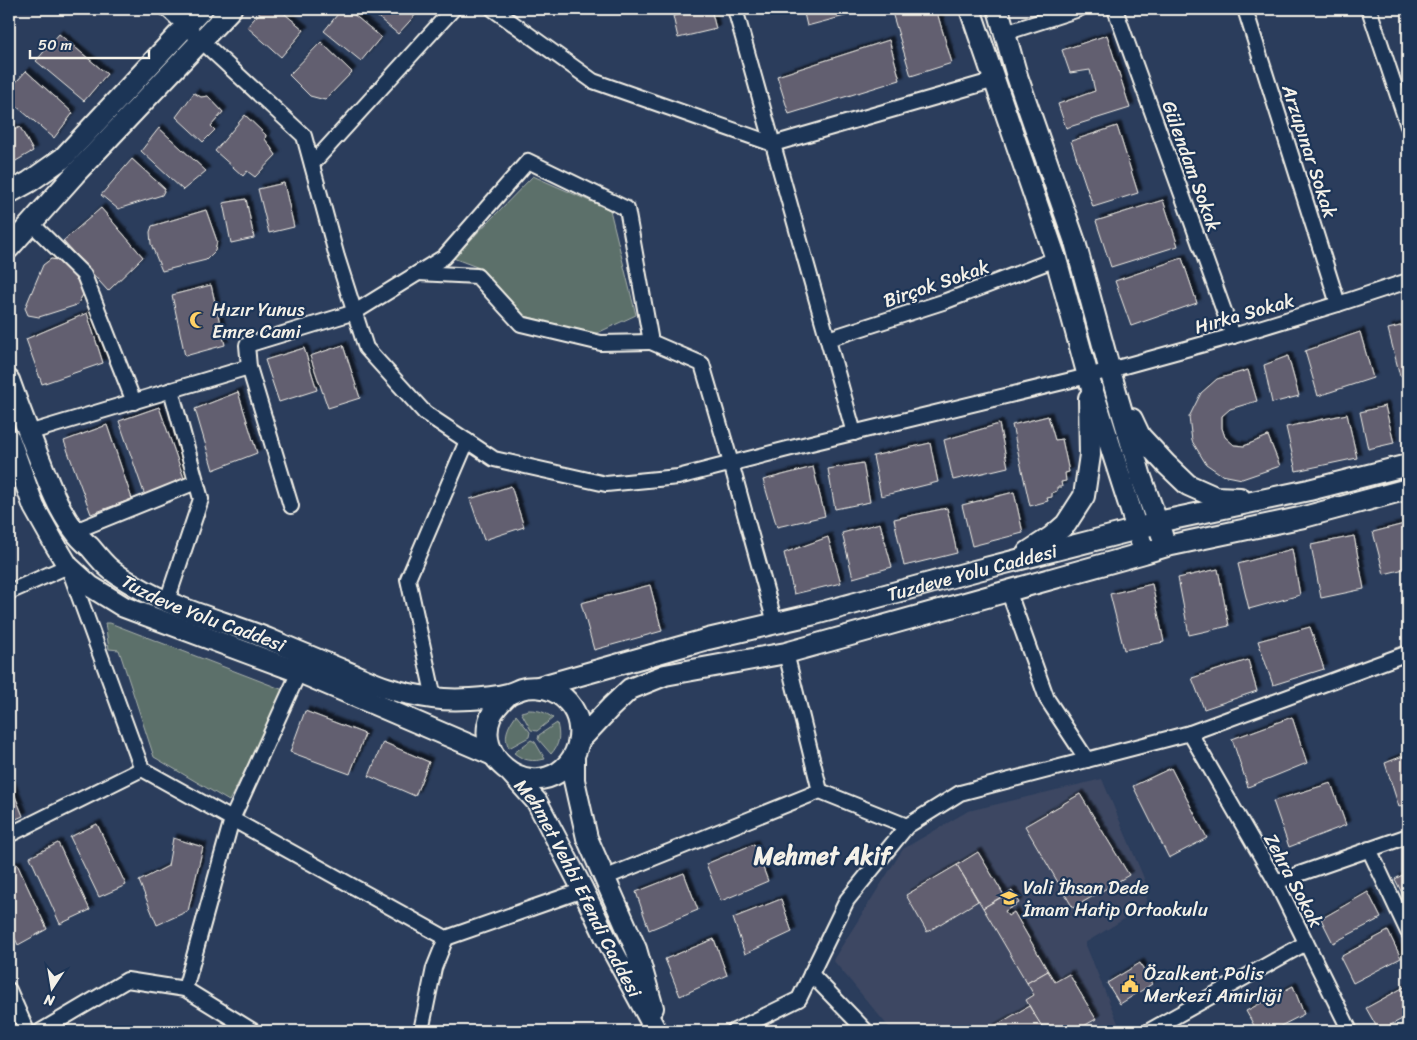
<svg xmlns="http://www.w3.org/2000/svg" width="1417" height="1040" viewBox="0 0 1417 1040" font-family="Sriracha,sans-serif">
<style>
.built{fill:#3c4762}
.green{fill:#5c706b;stroke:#a8b0aa}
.building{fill:#625e70;stroke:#f4f1e8;filter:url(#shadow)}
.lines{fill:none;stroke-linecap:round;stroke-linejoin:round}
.street-casing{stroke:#f4f1e8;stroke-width:18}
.secondary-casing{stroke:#f4f1e8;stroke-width:24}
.street{stroke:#1d3557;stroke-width:14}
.secondary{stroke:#1d3557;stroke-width:20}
.labels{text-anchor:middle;stroke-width:4.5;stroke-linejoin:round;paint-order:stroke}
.street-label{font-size:19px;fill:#f4f1e8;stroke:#1d3557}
.poi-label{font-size:19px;fill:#f4f1e8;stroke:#1d3557;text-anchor:start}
.district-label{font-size:24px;font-weight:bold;fill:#f4f1e8;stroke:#1d3557}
</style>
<defs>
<filter id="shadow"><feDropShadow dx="4" dy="-4" stdDeviation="1" flood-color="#0009"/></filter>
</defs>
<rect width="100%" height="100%" fill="#2b3d5c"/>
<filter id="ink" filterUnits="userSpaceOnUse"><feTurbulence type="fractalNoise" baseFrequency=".02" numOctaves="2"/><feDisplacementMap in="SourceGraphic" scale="10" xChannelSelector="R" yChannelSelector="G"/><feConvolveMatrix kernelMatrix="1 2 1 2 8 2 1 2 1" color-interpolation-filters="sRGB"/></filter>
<g filter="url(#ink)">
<polygon class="built" points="1102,779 1149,890 1144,907 1085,943 1120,1028 1114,1031 892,1031 833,960 903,849 968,811"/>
<g class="green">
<polygon points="533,176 610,210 636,315 593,335 522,315 482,269 453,258"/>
<polygon points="105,623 110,623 286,691 229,801 154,757 119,650 109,649"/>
<path d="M529 710C539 710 545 712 553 718L537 731 531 730 521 712Z"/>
<path d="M516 715 530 732 529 737 509 748C503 736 508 726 516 715Z"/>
<path d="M557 723C560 736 560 744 551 754L538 739 539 735Z"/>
<path d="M531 740 535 742 545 759C533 762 524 761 514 753Z"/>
</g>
<g class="building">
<polygon points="263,9 279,9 304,30 281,57 247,27"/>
<polygon points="342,9 347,9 381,37 361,61 324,31"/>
<polygon points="368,9 416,9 419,11 398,34"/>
<polygon points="706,9 711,9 716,29 678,38 673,16"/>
<polygon points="803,9 860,9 860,12 807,26"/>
<polygon points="891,9 936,9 952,63 911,76"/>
<polygon points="59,34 107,74 84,101 36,61"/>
<polygon points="1107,35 1130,108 1066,128 1058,104 1095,91 1090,70 1070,73 1062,50"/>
<polygon points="889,40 900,80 789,114 777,76"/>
<polygon points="321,42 352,72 325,100 310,96 289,75"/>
<polygon points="26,71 73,113 54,138 9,100 9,90"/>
<polygon points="194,93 201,97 208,96 223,112 211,126 215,130 203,142 176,117"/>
<polygon points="245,115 266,135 265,139 276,155 255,177 247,171 243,176 215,151"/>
<polygon points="9,124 14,130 20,127 33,151 9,165"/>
<polygon points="1117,126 1138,193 1093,207 1071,141"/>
<polygon points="159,128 206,171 183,190 141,151"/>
<polygon points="132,159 165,189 162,195 118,209 101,195"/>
<polygon points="284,183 294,227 269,233 258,189"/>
<polygon points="246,199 254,238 231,243 223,203"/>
<polygon points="1163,200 1178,246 1111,267 1096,221"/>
<polygon points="101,208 143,257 108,291 63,241"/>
<polygon points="206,210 217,241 215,251 206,260 162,271 151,244 150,232 152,226"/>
<polygon points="1182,258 1197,303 1131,326 1115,281"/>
<polygon points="51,259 57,260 68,268 77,277 84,293 77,305 39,317 28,315 25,308 43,265"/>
<polygon points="211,285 225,345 185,356 172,295"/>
<polygon points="87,313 103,363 42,384 26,339"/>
<polygon points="1408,324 1408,374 1400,376 1388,329"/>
<polygon points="1360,332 1373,378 1318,396 1305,351"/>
<polygon points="343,345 360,398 328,408 310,356"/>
<polygon points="304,348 317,390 279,402 265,360"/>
<polygon points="1288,356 1299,396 1272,403 1264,365"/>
<polygon points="1248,370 1257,401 1230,409 1222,416 1222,428 1225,437 1234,445 1244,446 1268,436 1280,466 1242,479 1222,475 1206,464 1192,441 1189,417 1201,393 1217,379"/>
<polygon points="1408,385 1408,404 1403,387"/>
<polygon points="238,392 257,453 213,470 195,409"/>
<polygon points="1385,406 1394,443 1368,449 1360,412"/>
<polygon points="159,407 185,481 145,496 119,421"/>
<polygon points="1347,414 1357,458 1296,471 1286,427"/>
<polygon points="1048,416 1055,440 1062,439 1069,472 1065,473 1066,481 1061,482 1062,487 1057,487 1057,491 1052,493 1052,497 1047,498 1048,501 1030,506 1012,425"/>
<polygon points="999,424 1008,467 953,480 944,440"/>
<polygon points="107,425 132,499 91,514 64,441"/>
<polygon points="930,443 938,482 881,496 873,456"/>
<polygon points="863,463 870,502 835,509 828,469"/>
<polygon points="813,467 825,516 777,527 763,480"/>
<polygon points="511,486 524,527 484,540 470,499"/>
<polygon points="1014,492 1023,533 972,546 962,505"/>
<polygon points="947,508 957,553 904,566 894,519"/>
<polygon points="880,523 892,567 853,578 842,533"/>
<polygon points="1408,523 1408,568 1384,574 1373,532"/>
<polygon points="1354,536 1364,589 1321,598 1311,545"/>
<polygon points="828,537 841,583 794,594 784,553"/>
<polygon points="1292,549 1300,595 1249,609 1238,564"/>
<polygon points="1218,569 1229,626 1189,635 1178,578"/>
<polygon points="1152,584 1164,642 1124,650 1110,594"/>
<polygon points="650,585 662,631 594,650 581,603"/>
<polygon points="1310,627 1324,669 1273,685 1258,641"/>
<polygon points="1248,660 1257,691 1204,709 1192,678"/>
<polygon points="305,711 365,734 350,774 290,752"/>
<polygon points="1292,717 1307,763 1248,787 1232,739"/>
<polygon points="383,742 429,762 415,796 369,776"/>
<polygon points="1408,754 1408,804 1399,807 1385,763"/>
<polygon points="1171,768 1207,838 1169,858 1133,786"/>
<polygon points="9,781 23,816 9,822"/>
<polygon points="1331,783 1346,825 1289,847 1273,801"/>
<polygon points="1080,794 1129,875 1073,908 1025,826"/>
<polygon points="97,824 126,885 99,897 70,837"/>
<polygon points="173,838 203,847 188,911 157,925 139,881 168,866"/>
<polygon points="58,843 90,910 60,924 30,857"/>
<polygon points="754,844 768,881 721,901 706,864"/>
<polygon points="978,852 1004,895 983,908 957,865"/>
<polygon points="17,864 47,929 18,945 9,925 9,868"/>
<polygon points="957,865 978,901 927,932 906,895"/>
<polygon points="1408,872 1408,905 1395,879"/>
<polygon points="684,873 698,910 649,930 636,892"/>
<polygon points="1012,891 1019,903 1005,911 1008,916 1014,912 1048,971 1027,983 983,908"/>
<polygon points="1368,892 1381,918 1333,943 1321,919"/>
<polygon points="781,899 792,932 745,954 733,918"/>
<polygon points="1388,931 1401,958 1353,983 1340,957"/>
<polygon points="714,939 727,975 680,996 665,959"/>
<polygon points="1140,963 1152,984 1120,1004 1107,983"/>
<polygon points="1048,971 1055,982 1069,974 1096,1019 1075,1031 1044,1031 1026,1000 1034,995 1027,983"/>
<polygon points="1408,985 1408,1016 1379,1031 1366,1008"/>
<polygon points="1293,986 1304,1014 1271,1031 1257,1031 1246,1011"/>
<polygon points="1029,1006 1043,1028 1038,1031 986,1031"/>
</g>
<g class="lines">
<g class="street-casing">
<g id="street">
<polyline points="167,9 304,136 337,257 366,348 425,413 494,459 606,484 678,477 811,443 1088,376 1233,336 1338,304 1408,281"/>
<polyline points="493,9 593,81 773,144 995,80"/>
<polyline points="735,9 854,433"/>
<polyline points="1115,9 1233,336"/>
<polyline points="1245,9 1338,304"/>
<polyline points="1369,9 1408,126"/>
<polyline points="1005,33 1079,9"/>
<polyline points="312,164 453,9"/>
<polyline points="31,223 84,275 134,402"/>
<polyline points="418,273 477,276 521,324 601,343 651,342"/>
<polyline points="828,339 946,301 1056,259"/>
<polyline points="28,433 249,367"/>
<polyline points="291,506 249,367 247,345 355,312 444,257 528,161 627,209 651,342 702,364 731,463 775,623"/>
<polyline points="75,531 196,482"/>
<polyline points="1008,590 1047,699 1087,760"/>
<polyline points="9,592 68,566 142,769 446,938 583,890"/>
<polyline points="167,601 201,499 171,390"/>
<polyline points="786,653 820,791"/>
<polyline points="434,698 408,579 467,441"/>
<polyline points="1190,733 1408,653"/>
<polyline points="9,835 142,769"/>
<polyline points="1369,849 1408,932"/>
<polyline points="604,878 820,791 907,826"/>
<polyline points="1276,882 1408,836"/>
<polyline points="811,974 866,1031"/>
<polyline points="185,989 232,819 299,672"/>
<polyline points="9,990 27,1031"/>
<polyline points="41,1031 127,980 185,989 253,1031"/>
<polyline points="421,1031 434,968 446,938"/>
<polyline points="734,1031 799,999 847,900 907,826 960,793 1190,733 1276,882 1350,1031"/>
<polyline points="1149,1031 1306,943"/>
</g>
</g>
<g class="secondary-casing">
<g id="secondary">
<polyline points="970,9 1056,259 1088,376 1141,542"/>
<polyline points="998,9 1017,76 1075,242 1110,371 1141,477 1162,535"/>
<polyline points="9,193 29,182 63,158 202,9"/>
<polyline points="9,248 75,174 231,9"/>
<path id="s1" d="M9 380C19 408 30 436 41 463 50 487 59 510 74 530 78 536 84 542 90 547 96 554 102 562 109 568 117 575 127 581 136 586 176 610 227 622 271 640 294 650 317 659 340 669 356 675 371 683 387 688 402 693 418 696 433 698 454 701 487 699 508 694 512 693 516 691 521 689 530 686 544 687 553 691 586 706 588 752 559 772 523 796 474 756 491 716 495 707 502 701 509 694"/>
<polyline points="1132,419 1140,436 1166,464 1188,485 1215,497 1240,498"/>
<polyline points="9,438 34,507 53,541 68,566 90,586 124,607 299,672 493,755"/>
<polyline points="1028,552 1051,537 1066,524 1084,496 1090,455 1089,398"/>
<path id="s2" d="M538 687 708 639 815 614 978 570 1138 529 1158 522 1309 490 1408 465"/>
<polyline points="579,741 611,707 630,689 665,675 786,653 1144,553 1167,546 1304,517 1408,489"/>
<polyline points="574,757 574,780 587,838 636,949 653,1008"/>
<path id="s3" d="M511 773 537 802 583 890 606 938 656 1031"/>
</g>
</g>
<use href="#street" class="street"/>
<use href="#secondary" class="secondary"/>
</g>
</g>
<defs>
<g id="mosque-bare" transform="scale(1.35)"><path d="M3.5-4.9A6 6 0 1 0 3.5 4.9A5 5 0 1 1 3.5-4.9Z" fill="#ffd166" stroke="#1d3557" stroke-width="2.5" paint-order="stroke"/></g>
<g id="school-bare" transform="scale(1.35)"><path d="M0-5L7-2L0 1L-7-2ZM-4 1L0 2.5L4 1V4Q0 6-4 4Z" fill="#ffd166" stroke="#1d3557" stroke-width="2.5" paint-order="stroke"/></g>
<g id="civic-bare" transform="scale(1.35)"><path d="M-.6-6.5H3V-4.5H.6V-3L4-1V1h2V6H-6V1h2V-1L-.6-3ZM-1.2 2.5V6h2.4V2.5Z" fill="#ffd166" stroke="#1d3557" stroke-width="2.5" paint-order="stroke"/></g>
</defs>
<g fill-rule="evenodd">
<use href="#mosque-bare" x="198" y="320"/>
<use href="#school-bare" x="1009" y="898"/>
<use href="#civic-bare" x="1130" y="984"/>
</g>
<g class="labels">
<g class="street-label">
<text transform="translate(1310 151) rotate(72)" y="7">Arzupınar Sokak</text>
<text transform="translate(1192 166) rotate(70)" y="7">Gülendam Sokak</text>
<text transform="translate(936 283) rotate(-19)" y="7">Birçok Sokak</text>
<text transform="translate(1244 313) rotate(-16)" y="7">Hırka Sokak</text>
<text dy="7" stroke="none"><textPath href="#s2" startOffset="449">Tuzdeve Yolu Caddesi</textPath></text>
<text dy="7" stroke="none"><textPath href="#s1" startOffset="321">Tuzdeve Yolu Caddesi</textPath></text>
<text transform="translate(1294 880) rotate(62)" y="7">Zehra Sokak</text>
<text dy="7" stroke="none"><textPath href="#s3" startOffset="134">Mehmet Vehbi Efendi Caddesi</textPath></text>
</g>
<g class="poi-label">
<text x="212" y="316">Hızır Yunus<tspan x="212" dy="22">Emre Cami</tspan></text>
<text x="1023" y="894">Vali İhsan Dede<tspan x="1023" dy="22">İmam Hatip Ortaokulu</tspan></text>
<text x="1144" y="980">Özalkent Polis<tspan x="1144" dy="22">Merkezi Amirliği</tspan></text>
</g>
<g class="district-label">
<text x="822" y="864">Mehmet Akif</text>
</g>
</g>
<rect width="1417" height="1040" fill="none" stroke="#1d3557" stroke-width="30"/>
<rect x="15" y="15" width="1387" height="1010" fill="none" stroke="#f4f1e8" stroke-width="2" filter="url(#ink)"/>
<g transform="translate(52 988) rotate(192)" stroke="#1d3557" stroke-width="4" paint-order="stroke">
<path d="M0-4L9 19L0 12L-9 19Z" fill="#f4f1e8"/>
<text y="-8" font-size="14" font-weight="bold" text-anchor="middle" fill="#f4f1e8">N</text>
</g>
<path d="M30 50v8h119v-8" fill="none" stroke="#f4f1e8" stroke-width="2.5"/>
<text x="38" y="50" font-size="15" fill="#f4f1e8" stroke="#1d3557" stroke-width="4" paint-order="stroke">50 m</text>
</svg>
